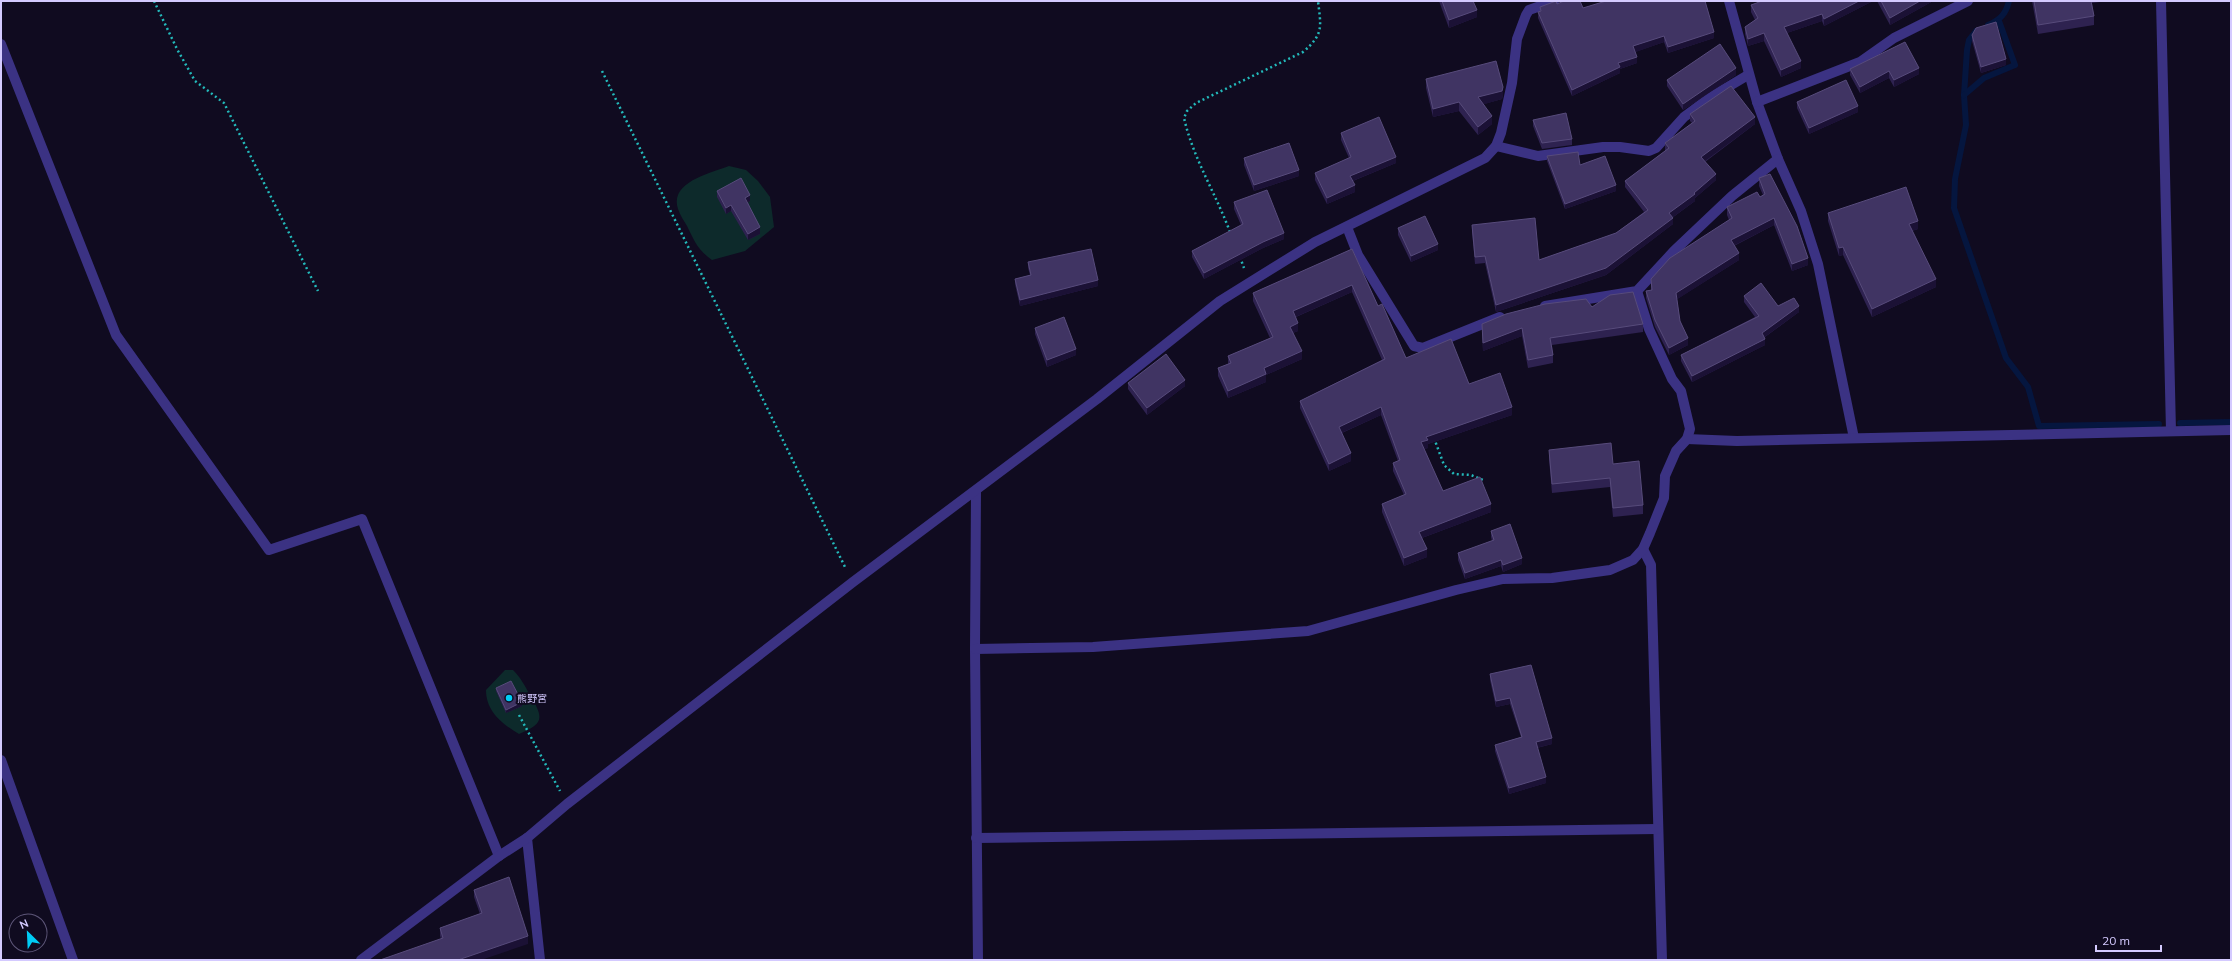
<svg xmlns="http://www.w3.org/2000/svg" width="2232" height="961" viewBox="0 0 2232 961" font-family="Mulish,'Noto Sans JP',sans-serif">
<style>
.green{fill:#0d2a2b}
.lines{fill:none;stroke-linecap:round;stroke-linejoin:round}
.stream{stroke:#05163f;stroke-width:6}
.path{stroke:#23b9ba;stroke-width:2.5;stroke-dasharray:2 3;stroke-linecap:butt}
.minor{stroke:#3b3283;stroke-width:10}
.wall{fill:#2e2250}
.shaded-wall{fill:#1b1135}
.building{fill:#403463;stroke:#574b7b}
.poi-dot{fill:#00ccf5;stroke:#100b20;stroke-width:1.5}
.labels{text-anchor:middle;stroke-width:4;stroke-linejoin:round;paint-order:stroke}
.poi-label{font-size:10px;fill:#d4caff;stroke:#100b20;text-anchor:start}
</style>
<rect width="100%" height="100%" fill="#100b20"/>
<g class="green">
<path d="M729 166 746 170 758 181 770 197 774 227 745 251 712 260C697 249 695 242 687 226 684 221 680 215 678 209 669 182 711 173 729 166Z"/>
<path d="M505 670H513C521 678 525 686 530 695 544 718 544 724 519 734 502 724 486 711 486 690Z"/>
</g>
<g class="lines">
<g class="stream">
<path d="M1988 25C2000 20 2006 14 2009 1"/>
<polyline points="1976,31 1969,40 1967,50 1964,95 1966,125 1955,179 1954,208 2006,358 2028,387 2039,426 2159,424"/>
<polyline points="1964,95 1984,78 2015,65 1999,21"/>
<polyline points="2180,423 2231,422"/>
</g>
<g class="path">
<polyline points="154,1 177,49 195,81 224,103 318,291"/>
<polyline points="602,71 845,567"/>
<path d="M1230 232C1216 194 1193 158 1184 118L1187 111 1196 103 1303 52C1324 34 1321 27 1318 1"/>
<polyline points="1240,257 1244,268"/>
<polyline points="1434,438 1444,465 1454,474 1471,475 1483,480"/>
<polyline points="519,715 560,791"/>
</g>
<g class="minor">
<polyline points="1729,1 1757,102 1778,159 1801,211 1818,264 1854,438"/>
<polyline points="2161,1 2171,431"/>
<polyline points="1,44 116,335 269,550 362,519 499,856"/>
<polyline points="1757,102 1860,62 1894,38 1968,1"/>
<polyline points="1496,146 1538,156 1603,147 1620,147 1649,151 1656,148 1684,117 1711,97 1748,75"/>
<polyline points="1347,227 1358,255 1414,346 1423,348 1500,317"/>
<polyline points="1545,306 1637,291 1674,251 1732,196 1778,159"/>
<polyline points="1687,439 1737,441 2231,430"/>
<polyline points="976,491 975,649 978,960"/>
<polyline points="1643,549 1651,565 1662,960"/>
<polyline points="975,649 1093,647 1308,631 1456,590 1503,579 1552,578 1610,570 1633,560 1643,549 1650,533 1664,498 1665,476 1676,451 1687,439 1690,429 1681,391 1672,379 1649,329 1637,291"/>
<polyline points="1,760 73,960"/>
<polyline points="527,838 540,960"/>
<polyline points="976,838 1657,829"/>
<polyline points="361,960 499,856 527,838 567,804 853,582 1097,399 1220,301 1315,242 1485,158 1496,146 1501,133 1512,83 1517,39 1526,15 1529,10 1554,1"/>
</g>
</g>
<g class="wall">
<polygon points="1439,1 1473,1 1477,17 1449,28"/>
<polygon points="1873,1 1824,26 1822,21 1787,33 1801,68 1781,77 1764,41 1748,46 1745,34 1745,27 1755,20 1751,12 1751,5"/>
<polygon points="1877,1 1933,1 1890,25"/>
<polygon points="2032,1 2108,1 2092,3 2094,16 2094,25 2038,34"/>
<polygon points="1557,4 1583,8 1714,38 1668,53 1664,42 1635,52 1637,63 1620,69 1620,73 1572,96 1538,18 1538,12 1540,11 1540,7"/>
<polygon points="1972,35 2006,65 1981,73 1972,41"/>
<polygon points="1919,68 1919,74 1894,87 1889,78 1860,93 1850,75 1850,69"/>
<polygon points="1736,75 1683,110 1667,86 1667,80"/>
<polygon points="1426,79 1503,95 1502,99 1484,104 1492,124 1478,135 1459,111 1433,117 1426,88"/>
<polygon points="1797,102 1858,112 1809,134 1797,108"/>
<polygon points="1690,114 1755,124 1705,162 1716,180 1695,198 1695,201 1672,218 1673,224 1606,275 1496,312 1485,263 1475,264 1472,232 1472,225 1539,260 1616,233 1644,212 1625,187 1625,181 1665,151 1665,143 1692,123 1690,121"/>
<polygon points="1533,120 1572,139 1572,145 1542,149 1533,126"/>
<polygon points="1341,133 1396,163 1353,181 1355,192 1327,204 1315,180 1315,173 1349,158 1341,140"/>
<polygon points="1547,156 1616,191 1565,209 1547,161"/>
<polygon points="1244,158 1299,176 1254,191 1244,165"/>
<polygon points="1759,178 1808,265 1792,271 1774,225 1734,246 1739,260 1677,299 1680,321 1688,345 1669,355 1655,327 1646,298 1646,291 1651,290 1651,279 1729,220 1727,215 1727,207 1760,197 1763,195 1759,186"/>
<polygon points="717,191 750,201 748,202 760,234 748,240 731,211 726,214 717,197"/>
<polygon points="1234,202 1284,239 1263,248 1204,279 1192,257 1192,251 1241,225 1234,209"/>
<polygon points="1828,213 1918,229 1912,231 1936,287 1872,317 1843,255 1839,256 1828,221"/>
<polygon points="1398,228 1438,250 1411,262 1398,235"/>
<polygon points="1352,249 1378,306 1406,358 1469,384 1512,415 1428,444 1428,448 1424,449 1443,491 1491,512 1422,538 1427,557 1404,566 1382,512 1382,504 1404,495 1393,471 1393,463 1398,461 1381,415 1342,433 1351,461 1329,471 1300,408 1300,401 1382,360 1352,292 1296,317 1298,331 1293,333 1302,359 1266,375 1266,382 1228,398 1218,376 1218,368 1228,364 1228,356 1270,338 1253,301 1253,293"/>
<polygon points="1028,262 1098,286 1020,306 1015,284 1015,279 1030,275 1028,268"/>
<polygon points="1744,296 1799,312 1765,337 1765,345 1692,382 1681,361 1681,355 1755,317 1744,302"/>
<polygon points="1592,307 1643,324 1643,332 1552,345 1553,355 1553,363 1528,368 1522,336 1483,351 1482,332 1482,324"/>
<polygon points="1035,328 1076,355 1047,367 1035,334"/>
<polygon points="1128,383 1185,386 1147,415 1128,389"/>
<polygon points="1549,450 1613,464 1643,505 1643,514 1613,517 1610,487 1552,493 1549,459"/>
<polygon points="1491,531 1522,564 1503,572 1501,566 1465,579 1458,560 1458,553 1492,541 1491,537"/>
<polygon points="1490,674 1552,744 1537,748 1546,783 1509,794 1495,751 1495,745 1521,737 1510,704 1496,707 1490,680"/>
<polygon points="496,688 522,706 506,713 496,691"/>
<polygon points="474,890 528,944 441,939 440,936 440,928 480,914 474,897"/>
</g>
<g class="shaded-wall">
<polygon points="1859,1 1873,1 1824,26 1824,19"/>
<polygon points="1920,1 1933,1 1890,25 1890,18"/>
<polygon points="1477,10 1477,17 1449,28 1449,20"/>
<polygon points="1822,14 1822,21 1784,34 1784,27"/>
<polygon points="1714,32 1714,38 1668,53 1668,47"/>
<polygon points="1764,33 1764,41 1748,46 1748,39"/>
<polygon points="1664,36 1664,42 1633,53 1633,46"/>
<polygon points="1637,57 1637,63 1620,69 1620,73 1572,96 1572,90 1618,63"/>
<polygon points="2006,59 2006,65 1981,73 1981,67"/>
<polygon points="1801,61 1801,68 1781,77 1781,70"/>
<polygon points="1736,68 1736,75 1683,110 1683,104"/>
<polygon points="1919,68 1919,74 1894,87 1894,80"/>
<polygon points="1889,71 1889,78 1860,93 1860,87"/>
<polygon points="1503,87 1503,95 1502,99 1478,106 1478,97"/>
<polygon points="1459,102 1459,111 1433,117 1433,109"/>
<polygon points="1858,106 1858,112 1809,134 1809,128"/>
<polygon points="1492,116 1492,124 1478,135 1478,127"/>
<polygon points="1755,117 1755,124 1701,164 1701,157"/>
<polygon points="1396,157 1396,163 1350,182 1350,176"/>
<polygon points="1299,170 1299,176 1254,191 1254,185"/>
<polygon points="1716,174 1716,180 1695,198 1695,201 1669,220 1669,213"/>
<polygon points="1355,185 1355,192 1327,204 1327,198"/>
<polygon points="1616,185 1616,191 1565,209 1565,204"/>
<polygon points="750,195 750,201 745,204 745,198"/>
<polygon points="731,205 731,211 726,214 726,208"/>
<polygon points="1673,218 1673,224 1606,275 1496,312 1496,305"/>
<polygon points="1774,218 1774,225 1731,247 1731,240"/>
<polygon points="1918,221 1918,229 1909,232 1909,224"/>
<polygon points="760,227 760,234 748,240 748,234"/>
<polygon points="1284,233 1284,239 1263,248 1204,279 1204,273 1263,242"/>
<polygon points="1438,244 1438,250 1411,262 1411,256"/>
<polygon points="1843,247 1843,255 1839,256 1839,248"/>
<polygon points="1739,253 1739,260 1676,300 1676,293"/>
<polygon points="1808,258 1808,265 1792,271 1792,264"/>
<polygon points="1936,279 1936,287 1872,317 1872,309"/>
<polygon points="1098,280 1098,286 1020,306 1020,300"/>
<polygon points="1352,285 1352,292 1293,318 1293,311"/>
<polygon points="1799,306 1799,312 1762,339 1762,333"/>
<polygon points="1298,323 1298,331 1290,334 1290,327"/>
<polygon points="1522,328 1522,336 1483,351 1483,343"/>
<polygon points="1688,338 1688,345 1669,355 1669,348"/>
<polygon points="1765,339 1765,345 1692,382 1692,376"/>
<polygon points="1076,349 1076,355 1047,367 1047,360"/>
<polygon points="1302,351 1302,359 1266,375 1266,382 1228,398 1228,391 1264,368"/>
<polygon points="1185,380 1185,386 1147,415 1147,408"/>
<polygon points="1381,407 1381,415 1339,434 1339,427"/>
<polygon points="1512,407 1512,415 1428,444 1428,448 1421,450 1421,442 1426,437"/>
<polygon points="1351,453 1351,461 1329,471 1329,464"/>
<polygon points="1491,504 1491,512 1419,539 1419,532"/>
<polygon points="1427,549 1427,557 1404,566 1404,558"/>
<polygon points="1522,558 1522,564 1503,572 1503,565"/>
<polygon points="1501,560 1501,566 1465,579 1465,573"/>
<polygon points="1510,698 1510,704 1496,707 1496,701"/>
<polygon points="522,702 522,706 506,713 506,710"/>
<polygon points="1552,738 1552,744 1536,748 1536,742"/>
<polygon points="1546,777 1546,783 1509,794 1509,788"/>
<polygon points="528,936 528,944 481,960 458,960"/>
</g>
<g class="building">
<polygon points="1442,1 1473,1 1477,10 1449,20"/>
<polygon points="1556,1 1557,4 1564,1 1580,1 1583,8 1606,1 1705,1 1714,32 1668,47 1664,36 1633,46 1637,57 1618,63 1620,67 1572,90 1538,12 1541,11 1540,7"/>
<polygon points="1762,1 1859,1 1824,19 1822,14 1784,27 1801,61 1781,70 1764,33 1748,39 1745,27 1758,18 1751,5"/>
<polygon points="1881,1 1920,1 1890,18"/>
<polygon points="2034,1 2091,1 2094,16 2038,25"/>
<polygon points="1996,22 2006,59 1981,67 1972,35 1976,28"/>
<polygon points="1905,42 1919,68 1894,80 1889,71 1860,87 1850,69"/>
<polygon points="1720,44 1736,68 1683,104 1667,80"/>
<polygon points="1496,61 1503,87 1502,91 1478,97 1492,116 1478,127 1459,102 1433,109 1426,79"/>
<polygon points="1846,80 1858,106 1809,128 1797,102"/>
<polygon points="1731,86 1755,117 1701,157 1716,174 1694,193 1695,194 1669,213 1673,218 1606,268 1496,305 1485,256 1475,257 1472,225 1535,218 1539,260 1616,233 1648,210 1625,181 1669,148 1665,143 1695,121 1690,114"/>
<polygon points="1566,113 1572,139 1542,143 1533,120"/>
<polygon points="1379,117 1396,157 1350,176 1355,185 1327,198 1315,173 1351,157 1341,133"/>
<polygon points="1289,143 1299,170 1254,185 1244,158"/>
<polygon points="1578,152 1580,165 1605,156 1616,185 1565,204 1547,156"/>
<polygon points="1770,174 1797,226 1808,258 1792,264 1774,218 1731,240 1739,253 1676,293 1680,321 1688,338 1669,348 1655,320 1646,291 1652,290 1651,279 1670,258 1732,218 1727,207 1757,192 1760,197 1765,194 1759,178"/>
<polygon points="741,178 750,195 745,198 760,227 748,234 731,205 726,208 717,191"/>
<polygon points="1906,187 1918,221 1909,224 1936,279 1872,309 1843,247 1839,248 1828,213"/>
<polygon points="1267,190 1284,233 1263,242 1204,273 1192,251 1243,224 1234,202"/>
<polygon points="1425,216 1438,244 1411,256 1398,228"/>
<polygon points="1091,249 1098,280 1020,300 1015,279 1031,275 1028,262"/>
<polygon points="1352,249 1378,306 1382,304 1406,358 1451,339 1469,384 1500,373 1512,407 1426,437 1428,440 1421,442 1443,491 1480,477 1491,504 1419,532 1427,549 1404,558 1382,504 1406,494 1393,463 1400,460 1381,407 1339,427 1351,453 1329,464 1300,401 1385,359 1352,285 1293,311 1298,323 1290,327 1302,351 1264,368 1266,374 1228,391 1218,368 1231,363 1228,356 1273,337 1253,293"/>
<polygon points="1761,283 1778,306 1794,298 1799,306 1762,333 1765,339 1692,376 1681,355 1759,316 1744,296"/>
<polygon points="1633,292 1643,324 1550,338 1553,355 1528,360 1522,328 1483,343 1482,324 1506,314 1545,304 1586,299 1592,307 1610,295"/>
<polygon points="1064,317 1076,349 1047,360 1035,328"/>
<polygon points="1166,354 1185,380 1147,408 1128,383"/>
<polygon points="1611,443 1613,464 1639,461 1643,505 1613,508 1610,478 1552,484 1549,450"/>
<polygon points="1510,524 1522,558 1503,565 1501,560 1465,573 1458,553 1494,540 1491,531"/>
<polygon points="1531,665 1552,738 1536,742 1546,777 1509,788 1495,745 1522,737 1510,698 1496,701 1490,674"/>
<polygon points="511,681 522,702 506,710 496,688"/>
<polygon points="509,877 528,936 458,960 380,960 443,938 440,928 482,913 474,890"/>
</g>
<circle class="poi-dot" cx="509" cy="698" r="4"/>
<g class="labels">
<g class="poi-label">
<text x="517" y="702">熊野宮</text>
</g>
</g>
<rect width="2232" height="961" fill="none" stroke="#d4caff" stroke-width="4"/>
<g transform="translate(28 933) rotate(336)"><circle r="19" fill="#100b20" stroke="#5e5779"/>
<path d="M0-3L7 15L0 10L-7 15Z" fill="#00ccf5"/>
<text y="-6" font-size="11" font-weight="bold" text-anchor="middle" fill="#d4caff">N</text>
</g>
<path d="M2096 945v6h65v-6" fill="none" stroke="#d4caff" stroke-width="2"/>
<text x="2102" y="945" font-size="12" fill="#d4caff" stroke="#100b20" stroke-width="3" paint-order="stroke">20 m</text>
</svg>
